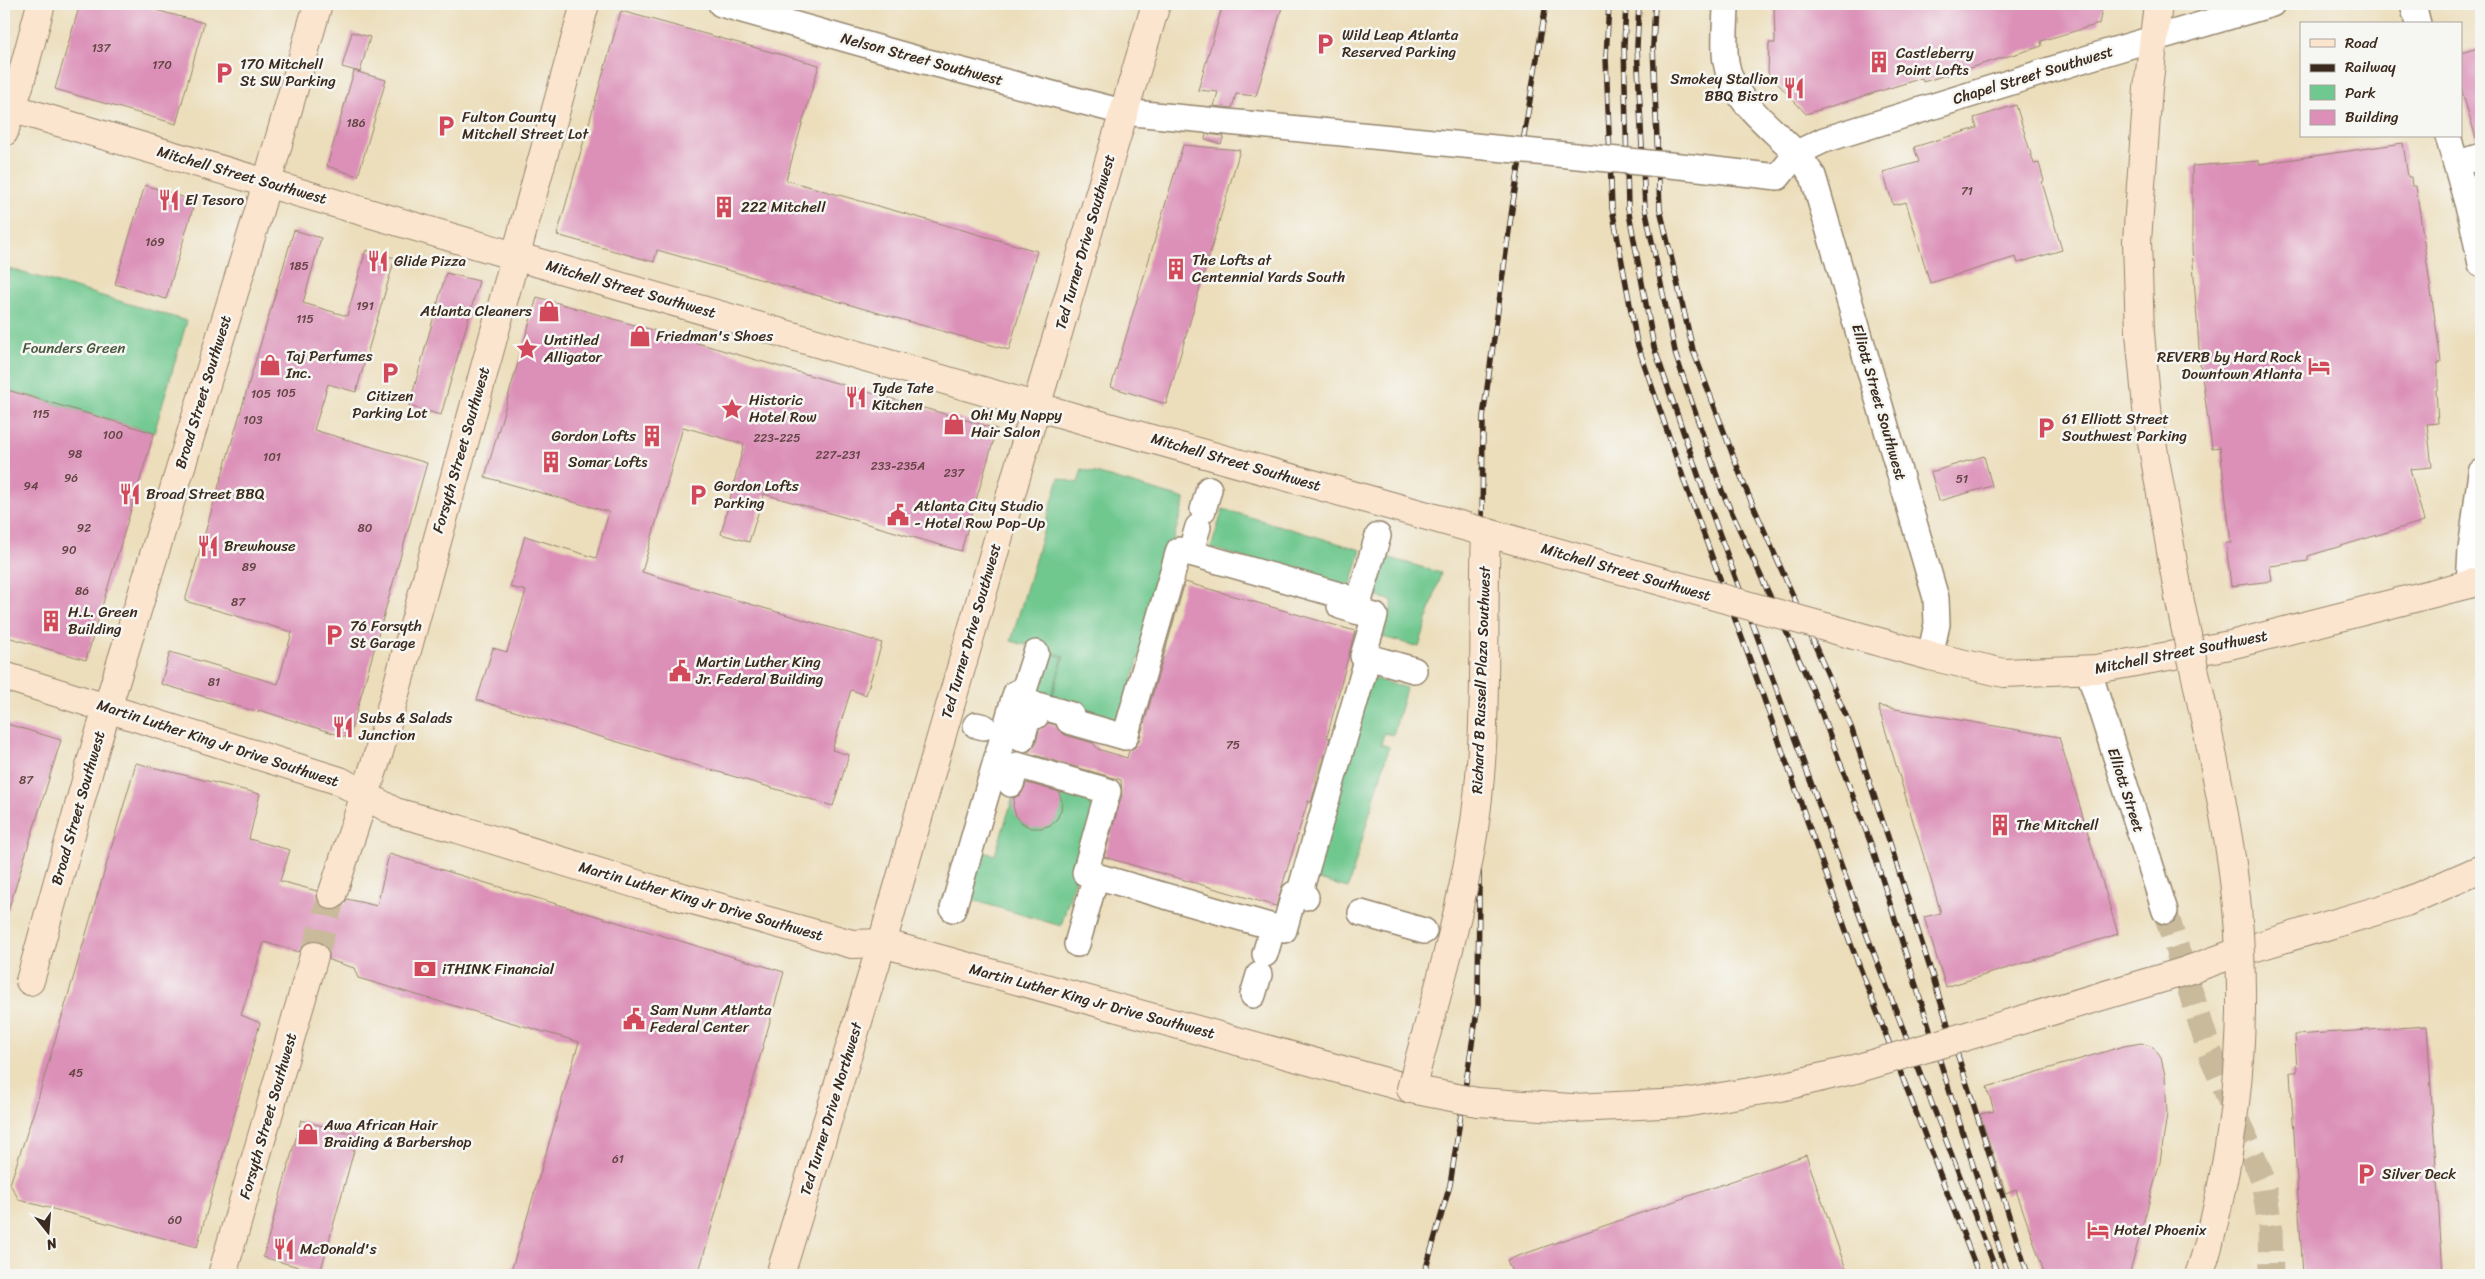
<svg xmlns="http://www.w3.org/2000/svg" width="2485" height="1279" viewBox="0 0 2485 1279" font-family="Sriracha,sans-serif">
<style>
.green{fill:#6fc88f;stroke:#557956}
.building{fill:#dc90b8}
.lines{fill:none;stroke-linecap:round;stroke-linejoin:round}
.street-tunnel{stroke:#c9ba9c;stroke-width:25;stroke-dasharray:25 12;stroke-linecap:butt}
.secondary-tunnel{stroke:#c9ba9c;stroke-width:28;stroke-dasharray:28 14;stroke-linecap:butt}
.street-casing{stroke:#94846c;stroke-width:28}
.secondary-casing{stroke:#94846c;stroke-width:30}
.street{stroke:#fff;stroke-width:25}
.secondary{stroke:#fbe5cf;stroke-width:28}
.rail-casing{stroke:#3b2a1e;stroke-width:5.5}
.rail{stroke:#f6f6f2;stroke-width:4;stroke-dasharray:11;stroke-linecap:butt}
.street-bridge-casing{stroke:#94846c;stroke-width:28;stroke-linecap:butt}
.secondary-bridge-casing{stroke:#94846c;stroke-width:30;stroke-linecap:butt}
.street-bridge{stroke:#fff;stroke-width:25}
.secondary-bridge{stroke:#fbe5cf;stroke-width:28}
.labels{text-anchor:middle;stroke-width:5;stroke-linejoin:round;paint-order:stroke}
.number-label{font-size:12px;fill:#634444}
.poi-label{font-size:15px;fill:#3b2a1e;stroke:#f6f6f2;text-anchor:start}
.street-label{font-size:15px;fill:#3b2a1e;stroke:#f6f6f2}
.park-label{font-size:15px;fill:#4b5940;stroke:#f6f6f2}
</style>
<rect width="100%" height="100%" fill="#f6f6f2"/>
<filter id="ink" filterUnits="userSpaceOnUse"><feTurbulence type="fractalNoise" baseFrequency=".02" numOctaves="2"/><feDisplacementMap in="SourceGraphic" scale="10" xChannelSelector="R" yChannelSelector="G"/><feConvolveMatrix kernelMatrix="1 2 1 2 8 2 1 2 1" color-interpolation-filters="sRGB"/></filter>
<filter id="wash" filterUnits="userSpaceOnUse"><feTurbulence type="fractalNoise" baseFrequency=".0096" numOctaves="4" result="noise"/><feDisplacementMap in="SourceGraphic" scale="20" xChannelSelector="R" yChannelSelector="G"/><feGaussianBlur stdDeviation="1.12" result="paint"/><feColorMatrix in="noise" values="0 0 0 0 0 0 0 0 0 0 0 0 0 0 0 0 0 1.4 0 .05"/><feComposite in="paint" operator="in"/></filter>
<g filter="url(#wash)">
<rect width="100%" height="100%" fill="#ecdebb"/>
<g class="green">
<polygon points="4,267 187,321 154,433 4,389"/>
<polygon points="1082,469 1185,499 1118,730 1050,704 1064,656 1011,641 1059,478 1078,483"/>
<polygon points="1223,509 1361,550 1350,588 1211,548"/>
<polygon points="1384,556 1441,573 1419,647 1383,637 1393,601 1372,595"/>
<polygon points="1051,653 1063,657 1049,704 1037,701"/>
<polygon points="1371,678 1406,688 1393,735 1384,733 1381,744 1389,747 1348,888 1312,878"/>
<path d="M1053 786 1099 796 1061 926 962 897 976 850 995 855 1013 797 1015 796C1010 825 1035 838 1057 819L1059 793Z"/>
</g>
<g id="blocks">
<g class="building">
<polygon points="80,4 149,4 148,8 204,23 176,124 55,89"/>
<polygon points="1223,4 1283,4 1256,96 1236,94 1232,108 1214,106 1218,92 1198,90"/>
<polygon points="1774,4 2103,4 2099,24 2041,41 2042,46 1923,82 1922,78 1806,114 1768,73 1769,43 1775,43"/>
<polygon points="621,11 819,65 786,180 1037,251 1009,350 657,250 654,262 557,235"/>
<polygon points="352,32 370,37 360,72 342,67"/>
<polygon points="2481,47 2481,137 2476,138 2461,88 2461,53"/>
<polygon points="354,71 386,80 358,176 327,166"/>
<polygon points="2016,105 2034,164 2039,163 2044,181 2042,182 2062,250 2018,263 2016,257 1930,283 1906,202 1893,205 1883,172 1919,162 1914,147 1977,128 1974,118"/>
<polygon points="1206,134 1224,136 1221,144 1205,139"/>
<polygon points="2403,143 2408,177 2411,177 2412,186 2416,186 2441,362 2438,363 2438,389 2436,390 2438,423 2427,424 2432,467 2410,469 2424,521 2308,556 2308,561 2270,566 2272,581 2231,586 2226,543 2231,543 2220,447 2212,448 2200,362 2192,249 2192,166 2259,161 2259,164"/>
<polygon points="1183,145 1240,150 1166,404 1111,387"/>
<polygon points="145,185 195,201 166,299 115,284"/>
<polygon points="294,230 321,238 303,303 347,316 366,250 395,258 356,392 328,384 314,430 427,463 349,738 259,710 258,712 161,684 170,652 278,684 292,632 185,601"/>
<polygon points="446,273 479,281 441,415 409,406"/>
<polygon points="537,297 997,429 961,551 764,494 749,542 721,534 744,444 683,427 642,572 882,643 866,695 851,690 832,750 849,755 833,806 477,700 493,648 507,652 526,591 510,587 525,536 596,558 609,512 485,477"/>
<polygon points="4,389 154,433 86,660 4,636"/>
<polygon points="1984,456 1992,486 1939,501 1931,472"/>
<polygon points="1185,582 1355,631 1327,737 1330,738 1311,802 1308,801 1276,906 1104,857 1122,795 1121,780 1028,753 1036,743 1039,730 1048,723 1056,725 1065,735 1093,743 1098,749 1127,758 1129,751 1135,747 1139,741"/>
<polygon points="1878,706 2059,737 2118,934 1946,987 1924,917 1941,913"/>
<polygon points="4,723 61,740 8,911 4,910"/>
<polygon points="136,763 260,794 249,839 290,850 280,881 317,891 317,899 320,905 328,910 336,910 342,907 347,899 377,906 389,854 784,972 698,1275 510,1275 579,1042 358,978 354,968 329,960 329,953 326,946 318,941 311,941 304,944 299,952 264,942 241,1015 260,1023 197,1247 19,1200 10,1184 37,1102"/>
<polygon points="1027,783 1059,792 1062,802 1061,810 1057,819 1050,825 1041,828 1031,828 1022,823 1016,816 1013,806 1014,798 1021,794"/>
<polygon points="2427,1026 2443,1275 2303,1275 2290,1072 2297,1072 2295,1035"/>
<polygon points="2141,1043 2153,1047 2161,1058 2165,1075 2167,1114 2160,1162 2129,1275 2045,1275 2016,1190 2006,1194 1980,1114 1994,1111 1987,1087 2124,1046"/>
<polygon points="301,1120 358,1136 320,1273 263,1257"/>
<polygon points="1806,1155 1848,1275 1513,1275 1507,1260"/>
</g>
</g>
</g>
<g filter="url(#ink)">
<use href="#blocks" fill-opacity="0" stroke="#94846c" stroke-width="1"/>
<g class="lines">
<g class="street-tunnel">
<polyline points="1317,769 1328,772"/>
<polyline points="2165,911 2209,1050 2263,1180 2270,1226 2271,1275"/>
</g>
<polyline class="secondary-tunnel" points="314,956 332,895"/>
<g class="street-casing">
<g id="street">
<polyline points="721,4 924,61 1123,112 1248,124"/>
<path d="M1726 4C1726 22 1723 43 1726 62 1731 99 1770 126 1795 152 1802 159 1807 168 1813 176L1936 598 1937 624 1930 656"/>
<polyline points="2413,4 2418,24"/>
<polyline points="2448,136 2472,220 2481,264"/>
<polyline points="2456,164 2481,156"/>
<polyline points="1690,167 1778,177 1797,153 1824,140 2108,52 2272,4"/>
<polyline points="1203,510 1209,489"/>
<polyline points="1198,527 1190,553 1343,596 1340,606 1356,611"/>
<polyline points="1371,559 1378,536"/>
<polyline points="2469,585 2471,550 2481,472"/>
<polyline points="1368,657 1363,656 1375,616 1356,611 1369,567"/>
<polyline points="2088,669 2165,911"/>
<polyline points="1014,699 1016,693 1024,690 1036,653"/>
<polyline points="1034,704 1071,715 1069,721 1125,737 1179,550 1190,553"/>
<polyline points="976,725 984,727"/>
<polyline points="1022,739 1029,714 1036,716 1039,706"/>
<polyline points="1011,784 1017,765 1108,791 1085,873 1096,876 1077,944"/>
<polyline points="1096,876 1273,927 1265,954"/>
<polyline points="1299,895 1368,657 1414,670"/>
<polyline points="953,909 1014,699 1018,700"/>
<polyline points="1361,913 1424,931"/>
<polyline points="1273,927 1284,930 1294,894 1306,897"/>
<polyline points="1253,995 1259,975"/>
</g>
</g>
<g class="secondary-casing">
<g id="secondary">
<polyline points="2158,4 2148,88 2137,241 2140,333 2148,419 2179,597"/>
<polyline points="4,106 515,256 1094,423"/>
<polyline points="4,132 20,83 41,4"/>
<polyline points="1854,635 1930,656 2004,673 2096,669 2230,645 2481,581"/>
<polyline points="4,676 340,781 395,812 458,829 653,889 852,944 882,943 1411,1089"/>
<polyline points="332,895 379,752 585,4"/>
<polyline points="2239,952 2406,902 2481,869"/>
<polyline points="30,981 96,745 258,214 318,4"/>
<polyline points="222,1275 314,956"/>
<polyline points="780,1275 882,943 1036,407 1156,4"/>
</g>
</g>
<use href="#street" class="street"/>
<use href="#secondary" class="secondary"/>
<g class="rail-casing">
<g id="rail">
<polyline points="1609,4 1606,57 1612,208 1637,343 1687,489 1753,668 1850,942 1979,1275"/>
<polyline points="1626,4 1624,45 1628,208 1654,347 1703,489 1868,938 1998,1275"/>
<polyline points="1639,4 1637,46 1645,208 1676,356 1722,491 1812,688 1871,844 2008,1275"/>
<polyline points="1655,4 1653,46 1660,209 1693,350 1745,487 1851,727 1888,837 2028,1275"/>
<polyline points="1424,1275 1450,1185 1478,1005 1483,417 1513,202 1546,4"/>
</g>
</g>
<use href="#rail" class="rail"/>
<g class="street-bridge-casing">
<polyline id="street-bridge" points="1248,124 1690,167"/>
</g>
<g class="secondary-bridge-casing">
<g id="secondary-bridge">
<polyline points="1094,423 1854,635"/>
<path d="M1486 532C1482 633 1489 736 1473 835 1459 921 1434 1005 1411 1089L1477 1102 1572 1108 1684 1103 1781 1087 1852 1070 2183 972 2239 952"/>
<path d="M2179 597C2197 685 2219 775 2232 864 2247 973 2243 1087 2220 1195 2214 1222 2209 1249 2199 1275"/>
</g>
</g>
<use href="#street-bridge" class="street-bridge"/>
<use href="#secondary-bridge" class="secondary-bridge"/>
</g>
</g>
<defs>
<g id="parking-bare" transform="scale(1.725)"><path d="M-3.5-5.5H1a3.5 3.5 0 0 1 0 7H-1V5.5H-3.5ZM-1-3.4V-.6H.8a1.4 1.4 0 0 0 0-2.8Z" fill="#d1495b" stroke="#f6f6f2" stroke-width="2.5" paint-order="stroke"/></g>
<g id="building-bare" transform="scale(1.725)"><path d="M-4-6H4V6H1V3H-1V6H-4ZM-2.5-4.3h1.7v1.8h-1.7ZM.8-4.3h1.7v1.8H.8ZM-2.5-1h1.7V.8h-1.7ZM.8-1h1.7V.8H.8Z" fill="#d1495b" stroke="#f6f6f2" stroke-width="2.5" paint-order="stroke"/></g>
<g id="restaurant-bare" transform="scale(1.725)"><path d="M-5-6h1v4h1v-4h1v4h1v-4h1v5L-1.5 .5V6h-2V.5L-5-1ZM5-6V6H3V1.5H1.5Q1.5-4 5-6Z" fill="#d1495b" stroke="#f6f6f2" stroke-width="2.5" paint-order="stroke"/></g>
<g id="shop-bare" transform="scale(1.725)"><path d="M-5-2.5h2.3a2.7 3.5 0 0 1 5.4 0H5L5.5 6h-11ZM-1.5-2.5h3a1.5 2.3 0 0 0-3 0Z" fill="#d1495b" stroke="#f6f6f2" stroke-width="2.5" paint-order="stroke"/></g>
<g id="sight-bare" transform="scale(1.725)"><path d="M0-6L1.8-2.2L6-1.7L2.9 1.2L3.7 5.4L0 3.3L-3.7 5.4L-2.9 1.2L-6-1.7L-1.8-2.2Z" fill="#d1495b" stroke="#f6f6f2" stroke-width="2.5" paint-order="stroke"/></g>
<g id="hotel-bare" transform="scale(1.725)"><path d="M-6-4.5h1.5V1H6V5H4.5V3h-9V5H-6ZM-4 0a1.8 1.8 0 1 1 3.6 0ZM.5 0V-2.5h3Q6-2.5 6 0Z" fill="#d1495b" stroke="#f6f6f2" stroke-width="2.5" paint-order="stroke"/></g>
<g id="civic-bare" transform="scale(1.725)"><path d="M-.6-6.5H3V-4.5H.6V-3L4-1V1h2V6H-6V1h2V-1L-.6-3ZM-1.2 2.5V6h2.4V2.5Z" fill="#d1495b" stroke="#f6f6f2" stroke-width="2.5" paint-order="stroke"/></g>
<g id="bank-bare" transform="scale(1.725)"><path d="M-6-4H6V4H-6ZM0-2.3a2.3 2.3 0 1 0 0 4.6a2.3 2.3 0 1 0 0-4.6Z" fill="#d1495b" stroke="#f6f6f2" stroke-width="2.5" paint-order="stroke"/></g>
</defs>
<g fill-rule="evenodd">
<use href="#parking-bare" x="1325" y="44"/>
<use href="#building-bare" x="1879" y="62"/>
<use href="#parking-bare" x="224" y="73"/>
<use href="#restaurant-bare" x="1794" y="88"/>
<use href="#parking-bare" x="446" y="126"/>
<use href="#restaurant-bare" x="169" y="200"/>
<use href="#building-bare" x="724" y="207"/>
<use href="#restaurant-bare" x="378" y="261"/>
<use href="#building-bare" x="1176" y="269"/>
<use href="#shop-bare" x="549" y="311"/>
<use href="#shop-bare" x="640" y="336"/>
<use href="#sight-bare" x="527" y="349"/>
<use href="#shop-bare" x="270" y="365"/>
<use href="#hotel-bare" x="2319" y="366"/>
<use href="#parking-bare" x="390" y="373"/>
<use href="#restaurant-bare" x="856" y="397"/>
<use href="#sight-bare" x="732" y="409"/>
<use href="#shop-bare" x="954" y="424"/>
<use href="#parking-bare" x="2046" y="428"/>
<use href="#building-bare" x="652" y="436"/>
<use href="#building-bare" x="551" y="462"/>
<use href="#restaurant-bare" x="130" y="494"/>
<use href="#parking-bare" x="698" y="495"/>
<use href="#civic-bare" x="898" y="515"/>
<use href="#restaurant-bare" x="208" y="546"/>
<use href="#building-bare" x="51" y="621"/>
<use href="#parking-bare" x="334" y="635"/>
<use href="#civic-bare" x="680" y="671"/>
<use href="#restaurant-bare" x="343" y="727"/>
<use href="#building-bare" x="2000" y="825"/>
<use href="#bank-bare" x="425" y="969"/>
<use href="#civic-bare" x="634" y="1019"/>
<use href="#shop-bare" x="308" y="1134"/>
<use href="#parking-bare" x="2366" y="1174"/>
<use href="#hotel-bare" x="2098" y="1230"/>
<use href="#restaurant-bare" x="284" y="1249"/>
</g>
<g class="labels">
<g class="number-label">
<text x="101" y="52">137</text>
<text x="162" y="69">170</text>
<text x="356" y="127">186</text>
<text x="1967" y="195">71</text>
<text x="155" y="246">169</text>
<text x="299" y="270">185</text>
<text x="365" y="310">191</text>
<text x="305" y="323">115</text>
<text x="286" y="397">105</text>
<text x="261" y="398">105</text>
<text x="41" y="418">115</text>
<text x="253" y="424">103</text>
<text x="113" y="439">100</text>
<text x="777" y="442">223-225</text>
<text x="75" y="458">98</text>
<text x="838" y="459">227-231</text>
<text x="272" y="461">101</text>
<text x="898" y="470">233-235A</text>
<text x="954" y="477">237</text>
<text x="71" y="482">96</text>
<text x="1962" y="483">51</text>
<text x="31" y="490">94</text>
<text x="84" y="532">92</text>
<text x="365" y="532">80</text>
<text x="69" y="554">90</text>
<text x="249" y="571">89</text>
<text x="82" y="595">86</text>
<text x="238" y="606">87</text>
<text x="214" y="686">81</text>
<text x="1233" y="749">75</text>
<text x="26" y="784">87</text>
<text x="76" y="1077">45</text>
<text x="618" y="1163">61</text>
<text x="175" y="1224">60</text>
</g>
<g class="poi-label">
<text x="1342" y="40">Wild Leap Atlanta<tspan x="1342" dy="17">Reserved Parking</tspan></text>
<text x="1896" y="58">Castleberry<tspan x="1896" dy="17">Point Lofts</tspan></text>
<text x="240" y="69">170 Mitchell<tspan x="240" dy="17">St SW Parking</tspan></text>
<text x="1778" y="84" text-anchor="end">Smokey Stallion<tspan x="1778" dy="17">BBQ Bistro</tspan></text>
<text x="462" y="122">Fulton County<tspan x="462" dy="17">Mitchell Street Lot</tspan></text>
<text x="185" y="205">El Tesoro</text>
<text x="741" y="212">222 Mitchell</text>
<text x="1192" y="265">The Lofts at<tspan x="1192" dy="17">Centennial Yards South</tspan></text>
<text x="394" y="266">Glide Pizza</text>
<text x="532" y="316" text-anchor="end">Atlanta Cleaners</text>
<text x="656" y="341">Friedman's Shoes</text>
<text x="544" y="345">Untitled<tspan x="544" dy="17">Alligator</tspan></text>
<text x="286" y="361">Taj Perfumes<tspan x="286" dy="17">Inc.</tspan></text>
<text x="2302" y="362" text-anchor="end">REVERB by Hard Rock<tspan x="2302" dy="17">Downtown Atlanta</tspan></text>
<text x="872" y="393">Tyde Tate<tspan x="872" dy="17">Kitchen</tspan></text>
<text x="390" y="401" text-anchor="middle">Citizen<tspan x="390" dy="17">Parking Lot</tspan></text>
<text x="749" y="405">Historic<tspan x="749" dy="17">Hotel Row</tspan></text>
<text x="971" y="420">Oh! My Nappy<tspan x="971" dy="17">Hair Salon</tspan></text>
<text x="2062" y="424">61 Elliott Street<tspan x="2062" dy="17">Southwest Parking</tspan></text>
<text x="636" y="441" text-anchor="end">Gordon Lofts</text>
<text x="568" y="467">Somar Lofts</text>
<text x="714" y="491">Gordon Lofts<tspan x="714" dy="17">Parking</tspan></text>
<text x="146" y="499">Broad Street BBQ</text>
<text x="914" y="511">Atlanta City Studio<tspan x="914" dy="17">- Hotel Row Pop-Up</tspan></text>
<text x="224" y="551">Brewhouse</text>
<text x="68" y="617">H.L. Green<tspan x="68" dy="17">Building</tspan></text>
<text x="350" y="631">76 Forsyth<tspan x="350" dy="17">St Garage</tspan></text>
<text x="696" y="667">Martin Luther King<tspan x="696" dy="17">Jr. Federal Building</tspan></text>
<text x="359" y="723">Subs &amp; Salads<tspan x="359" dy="17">Junction</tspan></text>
<text x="2016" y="830">The Mitchell</text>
<text x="442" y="974">iTHINK Financial</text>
<text x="650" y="1015">Sam Nunn Atlanta<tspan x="650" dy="17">Federal Center</tspan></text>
<text x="324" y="1130">Awa African Hair<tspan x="324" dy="17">Braiding &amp; Barbershop</tspan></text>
<text x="2382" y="1179">Silver Deck</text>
<text x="2114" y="1235">Hotel Phoenix</text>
<text x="300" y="1254">McDonald's</text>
</g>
<g class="street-label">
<text transform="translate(922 59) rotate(15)" y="5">Nelson Street Southwest</text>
<text transform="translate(2033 75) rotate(-17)" y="5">Chapel Street Southwest</text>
<text transform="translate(242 175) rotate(16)" y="5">Mitchell Street Southwest</text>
<text transform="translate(1085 242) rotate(-74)" y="5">Ted Turner Drive Southwest</text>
<text transform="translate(631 289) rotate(16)" y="5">Mitchell Street Southwest</text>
<text transform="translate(203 392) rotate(-73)" y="5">Broad Street Southwest</text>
<text transform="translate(1879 402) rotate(74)" y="5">Elliott Street Southwest</text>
<text transform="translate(461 450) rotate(-74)" y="5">Forsyth Street Southwest</text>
<text transform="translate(1236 462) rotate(16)" y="5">Mitchell Street Southwest</text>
<text transform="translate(1626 572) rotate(16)" y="5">Mitchell Street Southwest</text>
<text transform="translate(971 631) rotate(-74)" y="5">Ted Turner Drive Southwest</text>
<text transform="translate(2181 652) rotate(-11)" y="5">Mitchell Street Southwest</text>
<text transform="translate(1481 680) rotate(-88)" y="5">Richard B Russell Plaza Southwest</text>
<text transform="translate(218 743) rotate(18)" y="5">Martin Luther King Jr Drive Southwest</text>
<text transform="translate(2126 790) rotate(72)" y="5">Elliott Street</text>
<text transform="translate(78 808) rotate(-74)" y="5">Broad Street Southwest</text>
<text transform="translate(701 901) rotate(16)" y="5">Martin Luther King Jr Drive Southwest</text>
<text transform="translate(1092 1001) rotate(15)" y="5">Martin Luther King Jr Drive Southwest</text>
<text transform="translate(831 1109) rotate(-73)" y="5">Ted Turner Drive Northwest</text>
<text transform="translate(268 1116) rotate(-74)" y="5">Forsyth Street Southwest</text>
</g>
<g class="park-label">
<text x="74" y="353">Founders Green</text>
</g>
</g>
<rect width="2485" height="1279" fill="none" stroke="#f6f6f2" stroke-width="20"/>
<rect x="2300" y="22" width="162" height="115" fill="#f6f6f2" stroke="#aba49d"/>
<rect x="2310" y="39" width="25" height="8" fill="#fbe5cf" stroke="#aba49d"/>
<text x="2345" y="48" font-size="15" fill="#3b2a1e">Road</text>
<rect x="2310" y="64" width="25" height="8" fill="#3b2a1e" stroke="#aba49d"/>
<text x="2345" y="72" font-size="15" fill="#3b2a1e">Railway</text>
<rect x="2310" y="85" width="25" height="15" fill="#6fc88f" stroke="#aba49d"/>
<text x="2345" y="98" font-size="15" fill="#3b2a1e">Park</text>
<rect x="2310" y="110" width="25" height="15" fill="#dc90b8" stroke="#aba49d"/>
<text x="2345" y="122" font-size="15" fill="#3b2a1e">Building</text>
<g transform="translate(48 1232) rotate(163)" stroke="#f6f6f2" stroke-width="4" paint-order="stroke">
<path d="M0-4L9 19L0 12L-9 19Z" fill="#3b2a1e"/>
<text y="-8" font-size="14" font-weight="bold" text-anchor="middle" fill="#3b2a1e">N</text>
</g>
</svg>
